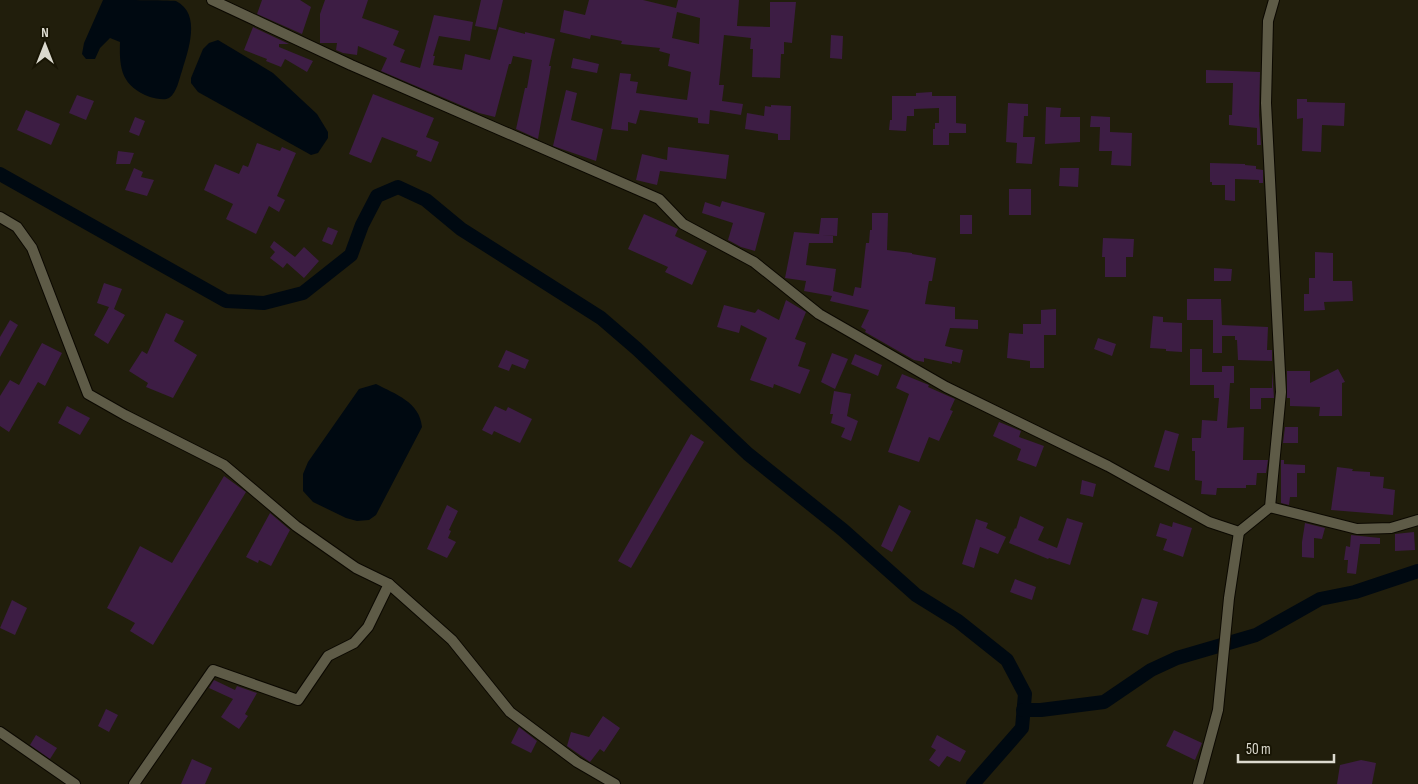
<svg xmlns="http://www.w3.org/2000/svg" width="1418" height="784" viewBox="0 0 1418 784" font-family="'Sofia Sans Condensed',sans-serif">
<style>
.water{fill:#000911}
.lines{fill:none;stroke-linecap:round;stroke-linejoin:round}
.canal{stroke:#000911;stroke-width:14}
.building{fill:#3d1d44;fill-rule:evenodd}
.minor-casing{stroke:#0b0800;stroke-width:12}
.minor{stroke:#5e5b47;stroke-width:10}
</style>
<rect width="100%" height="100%" fill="#211e0c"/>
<g class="water">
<path d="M103 0C116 0 167 0 176 1 202 14 188 51 182 71 179 79 177 93 169 98 164 101 155 98 150 97 122 86 119 70 120 42L110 38 100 48 95 59H86L82 54 84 43Z"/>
<polygon points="218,40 273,73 317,114 328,132 328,138 318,153 311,155 198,92 191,83 191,78 203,49 209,43"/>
<path d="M376 384C395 394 420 402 422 427L376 515 369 520 357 521 346 518 313 502 303 491V474L308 462 359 389Z"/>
</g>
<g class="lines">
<g class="canal">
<polyline points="0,174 226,301 264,303 303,293 351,255 362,225 377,196 398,187 426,200 461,229 601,318 637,349 748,454 843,530 916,595 958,621 1007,660 1025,694 1022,728 973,784"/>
<polyline points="1023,710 1041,710 1104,702 1151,670 1177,658 1256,635 1320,599 1355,592 1418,571"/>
</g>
</g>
<g class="building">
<polygon points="262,0 300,0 311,7 302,34 257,14"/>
<polygon points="325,0 368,0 362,18 399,31 393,45 405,50 400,62 420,68 434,15 473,22 470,41 439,36 433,56 435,56 433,65 462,70 465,54 490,60 499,27 525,34 525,32 555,39 549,66 551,66 538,139 516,129 525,88 527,88 532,60 513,56 511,64 509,64 495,117 479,113 381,71 387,58 358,46 357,55 343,53 336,50 337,43 320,43 320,14"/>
<polygon points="481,0 503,0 496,30 475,26"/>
<path d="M589 0H643L676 8 678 0H739L737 26 770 27V2H796L792 43 784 42V54H781L780 78 752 77 753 49H750L751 38 724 35 719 85H724L722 101 743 104 741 115 710 110 709 124 698 123V118L640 110 636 124 628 122V131L611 129 620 73 631 74 630 81 638 82 636 93 687 100 691 72 668 66 670 54 659 51 660 48 621 44 622 41 591 35 590 39 560 32 564 10 585 15ZM677 12 700 18 699 44 672 38Z"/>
<polygon points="253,27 289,44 279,44 279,47 313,61 307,72 285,59 281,67 266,61 267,59 244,50"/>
<polygon points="831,35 843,36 842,59 830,58"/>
<polygon points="573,58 599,64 597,73 571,68"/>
<polygon points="1206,70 1260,72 1259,115 1261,145 1257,145 1257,128 1229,125 1229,115 1232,115 1233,83 1206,83"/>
<polygon points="566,90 577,93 571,120 603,129 596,161 553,146"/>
<polygon points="932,92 932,96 956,96 956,123 966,124 966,133 949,133 949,145 933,145 933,129 935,129 935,123 939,123 939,108 914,109 914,116 907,116 906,131 889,130 890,120 892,120 892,96 916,96 916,93"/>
<polygon points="373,94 434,118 426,137 439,142 431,162 416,156 418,151 382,137 371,163 349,154"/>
<polygon points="77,95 94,101 86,120 69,113"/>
<polygon points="1297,99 1307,99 1307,102 1345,103 1344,126 1322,125 1321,152 1302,151 1303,118 1297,119"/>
<polygon points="1008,103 1028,104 1028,116 1024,116 1023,137 1035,137 1032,164 1016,163 1017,143 1006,142"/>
<polygon points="771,105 791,106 790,140 778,140 778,134 745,129 747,113 764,116 765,106 771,107"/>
<polygon points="1046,107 1061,108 1060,117 1080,117 1080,142 1045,144"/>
<polygon points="26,110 60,124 51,145 17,130"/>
<polygon points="1091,116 1110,117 1110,132 1132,133 1131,166 1111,165 1112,151 1099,151 1100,127 1090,127"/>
<polygon points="135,117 145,121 139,136 129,132"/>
<polygon points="257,143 280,151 282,147 296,153 277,196 285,200 279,212 269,206 256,234 226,219 233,204 204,190 215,164 239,174 243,165 248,167"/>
<polygon points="668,147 729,155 726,179 660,171 657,185 636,180 642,154 667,160"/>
<polygon points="118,151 134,153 130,164 116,164"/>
<polygon points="1210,163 1245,164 1245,165 1256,166 1256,169 1263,170 1263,183 1259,183 1259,180 1235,179 1235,201 1225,200 1225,185 1212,185 1212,182 1210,182"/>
<polygon points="134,168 143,172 141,177 154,180 147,196 125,190"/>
<polygon points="1060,168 1079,168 1078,187 1059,186"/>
<rect x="1009" y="189" width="22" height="26"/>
<polygon points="722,201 765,213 755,251 741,247 728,240 733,223 702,213 705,202 720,207"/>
<polygon points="872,213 888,213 887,250 912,253 912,254 936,258 932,281 929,281 925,304 955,307 955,319 978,320 978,329 950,328 945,346 963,350 960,363 952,361 952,364 924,358 924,362 914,360 865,332 866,330 861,327 869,310 830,301 832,296 804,291 806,281 785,278 794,232 819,234 821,218 838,218 837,236 822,235 833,236 833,243 809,243 806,265 836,269 833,291 853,296 855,287 861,288 866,243 869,243 870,230 872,230"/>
<polygon points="644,214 678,229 675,236 707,251 692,285 665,272 668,267 628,249"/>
<rect x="960" y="215" width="12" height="19"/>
<polygon points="328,227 338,231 332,245 322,241"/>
<polygon points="1103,238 1134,239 1133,257 1126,257 1126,277 1105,277 1105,257 1102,257"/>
<polygon points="274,241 295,257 304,247 319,261 304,278 287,263 283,268 270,258 275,252 270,247"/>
<polygon points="1315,252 1333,253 1333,281 1352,281 1353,301 1324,302 1325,310 1304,311 1304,294 1309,294 1309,278 1315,278"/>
<polygon points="1214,268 1232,269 1231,281 1214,281"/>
<polygon points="104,283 122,289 114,309 125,315 108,344 94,335 109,307 97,303"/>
<polygon points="1187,299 1221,299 1222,325 1268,327 1267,350 1272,350 1272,361 1238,360 1237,340 1235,340 1235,336 1222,336 1222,353 1213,353 1213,320 1187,320"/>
<polygon points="786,300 806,312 795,339 806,343 798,366 810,370 800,394 774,384 773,388 750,380 767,338 741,325 739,333 717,327 724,305 755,313 758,309 779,320"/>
<polygon points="1056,309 1056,335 1044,335 1044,368 1030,368 1030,361 1007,358 1009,333 1023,334 1023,324 1041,324 1041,310"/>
<polygon points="166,313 184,321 174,341 197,355 173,398 146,387 148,383 129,371 142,351 147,354"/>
<polygon points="1153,316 1163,317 1163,322 1182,323 1182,352 1166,351 1166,349 1150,348"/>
<polygon points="10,320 18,325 0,357 0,337"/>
<polygon points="1098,338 1116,344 1112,356 1094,349"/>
<polygon points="42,343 62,353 45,386 38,382 9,432 0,426 0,396 10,380 19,385"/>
<polygon points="1190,349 1202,349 1202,372 1222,372 1222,366 1234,366 1234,383 1230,383 1227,428 1244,427 1243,460 1268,460 1266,473 1257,473 1256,485 1246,485 1246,488 1217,488 1216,495 1201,494 1202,481 1195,480 1195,451 1192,451 1192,438 1201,438 1202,420 1217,421 1219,398 1214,398 1214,385 1190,385"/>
<polygon points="506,350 529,360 525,369 512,364 509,371 498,367"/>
<polygon points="832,353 848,359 835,389 821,382"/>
<polygon points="855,354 882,365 878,376 851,364"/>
<polygon points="1338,369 1345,382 1342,383 1342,416 1319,416 1320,407 1290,406 1290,398 1287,398 1287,371 1310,371 1310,383"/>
<polygon points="1272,371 1274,398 1261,398 1261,409 1250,409 1250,388 1272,388"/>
<polygon points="902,374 929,385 928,387 955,399 950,410 953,411 939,441 929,437 919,462 888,452 909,394 896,388"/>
<polygon points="834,391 851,394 847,416 858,421 851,441 841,437 845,428 831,423 833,414 830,414"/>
<polygon points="67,406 90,418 80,435 58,423"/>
<polygon points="495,406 506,411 508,407 532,419 520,443 494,431 492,435 482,430"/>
<polygon points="999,422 1021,431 1019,437 1044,446 1036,467 1017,460 1021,449 993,436"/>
<polygon points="1285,427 1298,427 1298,443 1283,443"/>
<polygon points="1165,430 1179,434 1169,471 1154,467"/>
<polygon points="691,434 704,442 631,568 618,561"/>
<polygon points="1281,460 1284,460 1284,464 1305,465 1305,473 1297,473 1297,497 1290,497 1289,505 1281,503"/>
<polygon points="1337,467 1353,469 1352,471 1370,472 1370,476 1384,477 1383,488 1395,490 1393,515 1331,510"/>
<polygon points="224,476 246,492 153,645 130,631 135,623 107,608 140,546 172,563"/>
<polygon points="1082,480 1096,484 1093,497 1080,494"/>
<polygon points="447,505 458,511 449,530 451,531 448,538 456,542 447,558 427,549"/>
<polygon points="899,505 911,511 892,552 881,546"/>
<polygon points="270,513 290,530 271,566 259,560 258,563 246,557"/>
<polygon points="1020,516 1044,527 1038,540 1057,548 1067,518 1083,523 1070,565 1049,558 1048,559 1009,543 1015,528 1016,529"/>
<polygon points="976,519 988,523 986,528 1006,537 998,554 980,547 974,568 962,564"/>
<polygon points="1173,522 1192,528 1183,557 1163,550 1167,539 1156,536 1160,523 1172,527"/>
<polygon points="1305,523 1325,528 1322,539 1314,538 1314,558 1302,557 1302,542"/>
<polygon points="1414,532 1415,550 1395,551 1395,534"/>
<polygon points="1351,535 1380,538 1380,544 1360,544 1356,574 1347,573 1348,560 1344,560 1346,546 1350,547"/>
<polygon points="1015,579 1036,587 1032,600 1010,592"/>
<polygon points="1142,598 1158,602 1148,635 1132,630"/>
<polygon points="12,600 27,608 15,635 0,628"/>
<polygon points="214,680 235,690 237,686 257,693 245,714 248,716 239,729 221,717 233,699 209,688"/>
<polygon points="106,709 118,715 109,732 98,726"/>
<polygon points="603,716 620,728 604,752 600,749 590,762 567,746 571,732 589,737"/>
<polygon points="519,727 537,741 531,753 511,743"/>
<polygon points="1174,730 1202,743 1195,760 1166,746"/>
<polygon points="36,735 57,748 50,759 30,745"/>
<polygon points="937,735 966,751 960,762 947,756 939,767 929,760 936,750 931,747"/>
<polygon points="192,759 212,768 205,784 181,784"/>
<polygon points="1361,760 1376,763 1372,784 1337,784 1340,765"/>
</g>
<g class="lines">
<g class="minor-casing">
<g id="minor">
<polyline points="212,0 351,65 659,199 683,224 754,262 819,314 946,387 1108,466 1209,522 1239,532 1270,507 1281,392 1266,103 1268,21 1274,0"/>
<polyline points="0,217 17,227 32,248 88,394 125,415 224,465 296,526 356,568 389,584 452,640 510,712 577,762 615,784"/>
<polyline points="1270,507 1357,529 1391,528 1418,520"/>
<polyline points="0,732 75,784"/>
<polyline points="134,784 213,670 298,700 328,656 354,643 368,627 389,584"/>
<polyline points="1198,784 1218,710 1229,598 1239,532"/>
</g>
</g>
<use href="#minor" class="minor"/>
</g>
<g transform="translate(45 45)" stroke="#181504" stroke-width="4" paint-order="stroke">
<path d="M0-4L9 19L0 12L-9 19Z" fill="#dcdacf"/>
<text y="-8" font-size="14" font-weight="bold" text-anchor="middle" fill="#dcdacf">N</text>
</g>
<path d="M1238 754v8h96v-8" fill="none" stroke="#dcdacf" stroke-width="2.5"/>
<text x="1246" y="754" font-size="15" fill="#dcdacf" stroke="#181504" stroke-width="4" paint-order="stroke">50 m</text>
</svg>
